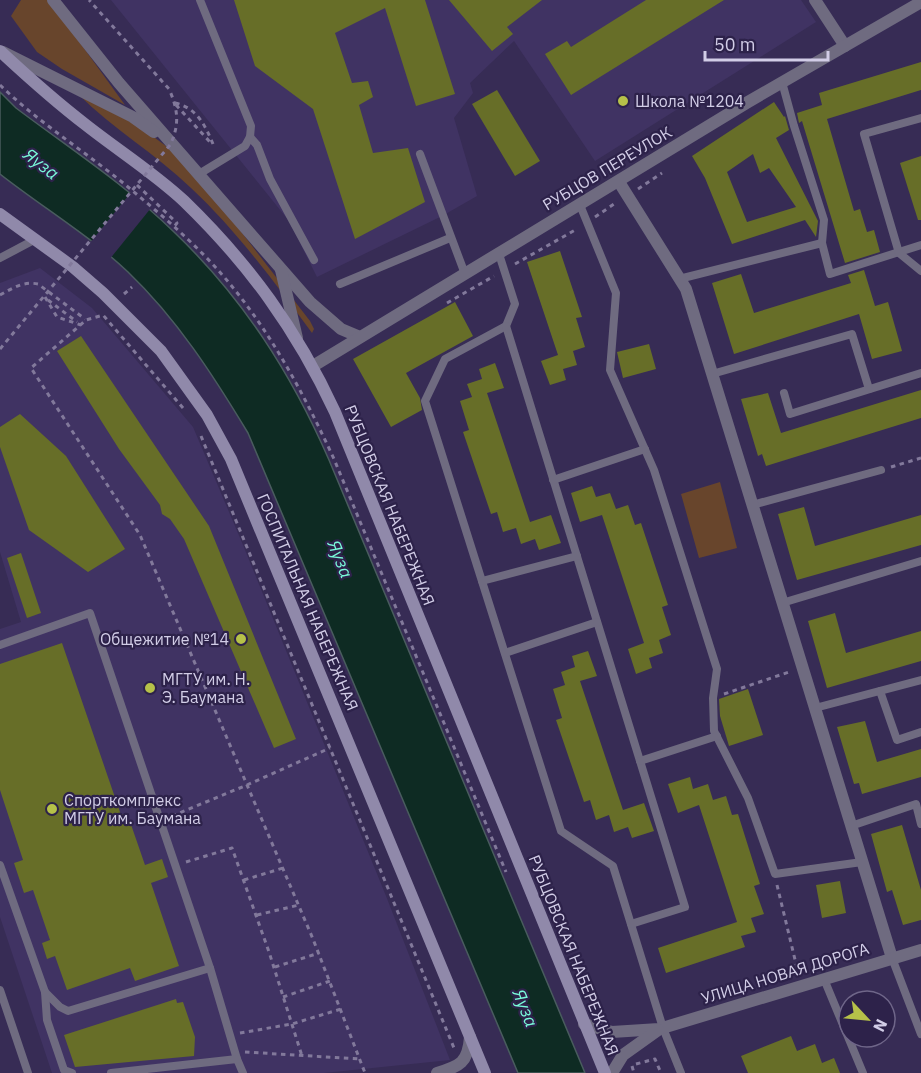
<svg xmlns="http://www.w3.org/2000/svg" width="921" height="1073" viewBox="0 0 921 1073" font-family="'IBM Plex Sans',sans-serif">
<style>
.built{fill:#403363}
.green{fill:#68452c}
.water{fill:#0e2b23;stroke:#495c5e;stroke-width:1.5}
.pier{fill:#372c55}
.building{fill:#676e28;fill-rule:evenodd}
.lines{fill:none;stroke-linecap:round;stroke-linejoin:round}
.path{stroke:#82799b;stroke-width:3;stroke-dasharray:4.5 4.5;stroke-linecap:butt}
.service{stroke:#6f6b80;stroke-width:8}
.minor{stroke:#6f6b80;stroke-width:12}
.tertiary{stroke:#6f6b80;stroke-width:12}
.secondary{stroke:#9089aa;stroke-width:12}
.path-bridge{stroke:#82799b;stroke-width:3;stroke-dasharray:4.5 4.5;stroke-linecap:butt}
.poi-dot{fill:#b6c149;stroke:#2d224a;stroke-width:2}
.labels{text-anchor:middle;stroke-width:4.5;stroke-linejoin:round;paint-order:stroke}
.poi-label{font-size:16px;fill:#d2cde7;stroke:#2d224a;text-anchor:start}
.street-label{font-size:16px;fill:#d2cde7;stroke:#2d224a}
.water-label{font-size:18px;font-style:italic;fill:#79f9d9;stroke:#2d224a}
</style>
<rect width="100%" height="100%" fill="#372c55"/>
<g class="built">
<polygon points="111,0 801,0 816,22 595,161 514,41 470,83 473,93 454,118 477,196 442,216 317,277 289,221"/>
<polygon points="40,268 92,308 193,427 243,545 386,896 450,1060 324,1073 52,1073 0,917 0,629 21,622 0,552 0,283"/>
</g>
<g class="green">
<polygon points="21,0 49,0 125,105 62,69 37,52 11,16"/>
<path d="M78 94 135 123 182 158 215 198 310 321 314 329 312 333C275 283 237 231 191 188 156 154 113 129 78 94Z"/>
<polygon points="720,482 737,548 699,558 681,494"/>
</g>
<path class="water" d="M0 92 16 108C69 148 126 185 174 232 243 298 291 373 329 460L585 1073H518L248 433C213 375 177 319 128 272 89 235 42 207 0 174Z"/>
<polygon class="pier" points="132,191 151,208 109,260 89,244"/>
<g class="building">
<polygon points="234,0 425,0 455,94 416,106 385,8 335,33 352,83 368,81 373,97 359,105 373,153 408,148 425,202 355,239 313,109 255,66"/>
<polygon points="449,0 542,0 507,27 513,34 492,51"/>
<polygon points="646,0 724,0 571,95 545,54 567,41 571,47"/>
<polygon points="921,62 921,90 827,119 854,211 860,209 867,232 874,230 880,252 845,263 802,121 799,123 797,113 822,105 819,93"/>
<polygon points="497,90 540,161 515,176 472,104"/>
<path d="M774 102 784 117 785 116 789 130 776 138 818 221 816 237 805 220 732 244 705 178 692 156ZM753 154 760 173 769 168 796 207 747 222 727 172Z"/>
<polygon points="921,156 921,220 918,220 900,163"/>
<polygon points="560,251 582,317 576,318 585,347 573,351 577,365 563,369 566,380 550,385 541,361 558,355 527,262"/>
<polygon points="864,270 875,306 888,302 902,351 872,359 859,314 734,354 712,283 741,274 754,313 851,283 848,275"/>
<polygon points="455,302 473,336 406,373 420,398 422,410 391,427 353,359"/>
<polygon points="81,336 209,526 296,739 274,748 184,539 170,519 162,514 160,505 119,449 57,351"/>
<polygon points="649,344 656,369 623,378 617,352"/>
<polygon points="495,363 504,388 487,393 530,522 551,515 561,543 539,550 535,539 521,544 516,528 503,532 497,512 491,514 463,432 469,430 460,401 472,397 467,384 482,379 479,369"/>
<polygon points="921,390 921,418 766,466 762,454 758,456 741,399 768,393 781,433"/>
<polygon points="20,414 66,456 125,549 88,572 29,530 0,447 0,427"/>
<polygon points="592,486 596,497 610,493 616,509 628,505 635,525 641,523 668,605 662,607 671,635 659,640 663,653 649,658 652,668 636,674 628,649 644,643 602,515 580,522 571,493"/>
<polygon points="804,507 815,546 921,515 921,545 797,580 778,514"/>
<polygon points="21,553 41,613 27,618 7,558"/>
<polygon points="835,613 846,653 921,631 921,661 827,688 808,621"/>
<polygon points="62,643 121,815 127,813 145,865 162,859 168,877 151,883 179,966 135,981 130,968 67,990 55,956 47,959 42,943 50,940 33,890 24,893 14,863 23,860 0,790 0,664"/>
<polygon points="588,651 597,676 580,681 623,810 644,803 654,831 632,838 628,827 614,832 609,815 596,820 590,800 584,802 556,720 562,718 553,689 565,685 561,672 575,667 572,656"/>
<polygon points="748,689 763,735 729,746 720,716 719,699"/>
<polygon points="865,721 877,762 921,749 921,777 862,794 859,783 854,784 837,727"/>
<polygon points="690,777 693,789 708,784 713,800 726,796 732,815 738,814 760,884 754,886 764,914 751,918 756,932 741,936 745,947 666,973 658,948 737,922 699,805 678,813 668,784"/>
<polygon points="902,825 921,890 921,920 903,925 892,890 887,892 871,834"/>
<polygon points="840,881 846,913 822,918 816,885"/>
<polygon points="176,999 177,1003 183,1002 195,1037 194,1056 75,1067 64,1035"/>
<polygon points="791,1036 797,1051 815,1044 822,1063 834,1058 840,1073 748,1073 741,1056"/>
</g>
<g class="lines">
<g class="path">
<path d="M0 85C39 123 86 152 128 187 159 213 191 240 218 270 268 326 303 392 334 459L506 872"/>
<path d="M175 103C197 108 205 125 213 144"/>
<polyline points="176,105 210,142"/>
<polyline points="137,185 177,223 174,227"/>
<polyline points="638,189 662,173"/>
<polyline points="595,217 617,202"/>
<polyline points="515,264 577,229"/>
<polyline points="124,294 132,287"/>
<path d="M0 295C13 288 23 281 38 284L85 319"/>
<polyline points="45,297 57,317 81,325"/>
<polyline points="48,300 77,322"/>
<polyline points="447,303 494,276"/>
<polyline points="183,408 103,315 86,320 31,368 140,535 313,939 365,1073"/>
<polyline points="201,436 454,1048"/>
<polyline points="891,467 921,458"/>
<polyline points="724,694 789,672"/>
<polyline points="172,816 247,785 330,748"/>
<polyline points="186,862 232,848 269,952 302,1056"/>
<polyline points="244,880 283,868"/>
<polyline points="777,885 798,972"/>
<polyline points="257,915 299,905"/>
<polyline points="275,967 319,953"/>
<polyline points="283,997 330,981"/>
<polyline points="240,1033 292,1024 341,1009"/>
<polyline points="245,1052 360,1059"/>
<polyline points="636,1064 655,1059 661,1073"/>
<polyline points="632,1066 634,1073"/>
</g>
<g class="service">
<polyline points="782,82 794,126 824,220 822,243 830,274 921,245"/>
<polyline points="921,118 864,134 899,253 921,271"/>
<polyline points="250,137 257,145 270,179 314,260"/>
<polyline points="420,154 465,274"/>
<polyline points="199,174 245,146 250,137 251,126 200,0"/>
<polyline points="580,205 616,293 610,370 654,470 717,669 713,698 714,731 748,798 775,874 862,862"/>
<polyline points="499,254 515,304 506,326 445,359 425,401 561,831 613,866 663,1028 681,1073"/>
<polyline points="0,258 34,240"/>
<polyline points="679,279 822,243"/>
<polyline points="340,284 450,238"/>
<polyline points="506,326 685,907 631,924"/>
<polyline points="712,374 852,334 869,389"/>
<polyline points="784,393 790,414 921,373"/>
<polyline points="553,480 645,449"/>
<polyline points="752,505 881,470"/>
<polyline points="482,581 577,556"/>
<polyline points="782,603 921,561"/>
<polyline points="0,645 90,613 210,968 237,1059 243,1073"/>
<polyline points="505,653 597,622"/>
<polyline points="880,691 897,740 921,732"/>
<polyline points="815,708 921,680"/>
<polyline points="640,761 717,736"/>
<polyline points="851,826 916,804 921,824"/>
<polyline points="0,865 45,992 60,1007 68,1011 210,968"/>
<polyline points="892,958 921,1034"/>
<polyline points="824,979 863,1073"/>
<polyline points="0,990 28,1073"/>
<polyline points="45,992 47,1020 64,1070 72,1073"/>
<polyline points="111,1073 237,1059"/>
</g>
<g class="minor">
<polyline points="815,0 845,46"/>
<polyline points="619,182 686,289 892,958"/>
<polyline points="584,1024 612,1032 659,1029 921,950"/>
<path d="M437 1073C460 1066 468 1063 470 1037"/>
<polyline points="612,1073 623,1055 658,1030"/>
</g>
<g class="tertiary">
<polyline points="53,0 119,83 310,302 341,329 360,337"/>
<polyline points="3,52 133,117 154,132"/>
<polyline points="281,270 297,338"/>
<polyline points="313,366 748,102 921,2"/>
</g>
<g class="secondary">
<path d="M0 51C28 77 56 102 86 125 119 151 154 173 184 201 249 264 297 330 335 412L605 1073"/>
<polyline points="0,214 73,267 103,293 161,351 207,415 231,459 485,1073"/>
</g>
<path class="path-bridge" d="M0 349 170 145C180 125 178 109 169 89L89 0"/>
</g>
<g class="poi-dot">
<circle cx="623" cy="101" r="6"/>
<circle cx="241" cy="639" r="6"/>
<circle cx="150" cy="688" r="6"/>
<circle cx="52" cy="809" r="6"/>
</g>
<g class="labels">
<g class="poi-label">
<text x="635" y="107">Школа №1204</text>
<text x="229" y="645" text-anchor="end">Общежитие №14</text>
<text x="162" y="685">МГТУ им. Н.<tspan x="162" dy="18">Э. Баумана</tspan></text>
<text x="64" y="806">Спорткомплекс<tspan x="64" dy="18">МГТУ им. Баумана</tspan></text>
</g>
<g class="street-label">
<text transform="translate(607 168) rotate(-31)" y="6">РУБЦОВ ПЕРЕУЛОК</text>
<text transform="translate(390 505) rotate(68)" y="6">РУБЦОВСКАЯ НАБЕРЕЖНАЯ</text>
<text transform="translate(308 602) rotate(67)" y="6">ГОСПИТАЛЬНАЯ НАБЕРЕЖНАЯ</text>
<text transform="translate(574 955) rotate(68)" y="6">РУБЦОВСКАЯ НАБЕРЕЖНАЯ</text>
<text transform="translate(785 973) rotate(-17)" y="6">УЛИЦА НОВАЯ ДОРОГА</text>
</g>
<g class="water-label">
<text transform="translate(41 164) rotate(38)" y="6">Яуза</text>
<text transform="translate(340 559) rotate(68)" y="6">Яуза</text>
<text transform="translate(525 1008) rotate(68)" y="6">Яуза</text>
</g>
</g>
<g transform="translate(867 1019) rotate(116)"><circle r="28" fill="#2d224a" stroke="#6f6689" stroke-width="1.5"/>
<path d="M0-4.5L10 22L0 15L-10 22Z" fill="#b6c149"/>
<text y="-9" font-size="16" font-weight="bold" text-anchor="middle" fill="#d2cde7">N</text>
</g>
<path d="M705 51v9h123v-9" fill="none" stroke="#d2cde7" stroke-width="3"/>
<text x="714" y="51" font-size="18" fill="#d2cde7" stroke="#2d224a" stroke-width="4.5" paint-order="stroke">50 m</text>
</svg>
